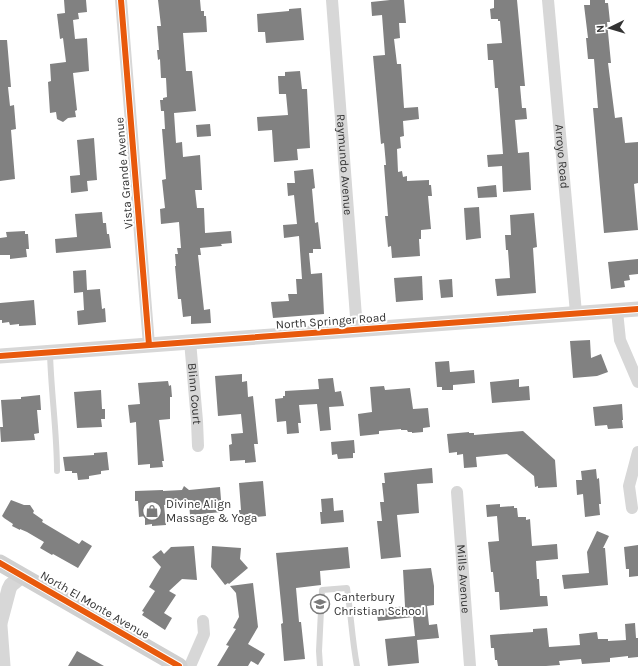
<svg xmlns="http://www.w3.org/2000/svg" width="638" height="666" viewBox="0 0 638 666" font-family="Karla,sans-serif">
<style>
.building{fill:#818181}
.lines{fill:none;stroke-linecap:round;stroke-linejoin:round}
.service{stroke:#d7d7d7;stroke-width:6}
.minor{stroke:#d7d7d7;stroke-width:12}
.tertiary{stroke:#d7d7d7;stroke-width:15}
.secondary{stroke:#d0d0d0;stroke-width:17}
.cycleway-casing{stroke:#fff;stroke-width:8}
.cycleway{stroke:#e8590c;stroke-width:6}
.labels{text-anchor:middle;stroke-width:4;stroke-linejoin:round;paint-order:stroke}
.street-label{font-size:12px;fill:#333;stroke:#fff}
.poi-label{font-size:12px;fill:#333;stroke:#fff;text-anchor:start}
</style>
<rect width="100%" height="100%" fill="#fff"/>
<g class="building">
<polygon points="64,0 86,0 87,12 78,13 79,19 73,20 75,39 87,38 89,71 73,73 77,110 75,111 76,117 68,118 63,122 57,119 56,112 50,113 48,82 51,81 50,64 66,62 63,38 60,39 57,14 65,13"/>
<polygon points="158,0 200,0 201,11 204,11 204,16 206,16 207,32 183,33 186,71 192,71 196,111 174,113 176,143 182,142 183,157 200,155 202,190 195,190 197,208 204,208 205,233 231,231 232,243 221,244 222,246 200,248 201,255 198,255 204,310 210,309 211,323 191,324 191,316 183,317 181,299 178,299 175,266 176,266 175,254 178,254 177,248 181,248 179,222 161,224 160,209 165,208 162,180 166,179 162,129 165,129 164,111 161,111 160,100 163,100 163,98 167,97 166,78 161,78 160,59 158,60 157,50 159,50 157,26 161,26"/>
<polygon points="390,0 404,0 406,23 399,23 400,38 394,39 397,64 401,64 404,108 418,107 419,119 403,121 404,136 400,137 401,148 397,149 398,172 402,171 403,177 407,176 407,181 429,180 429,185 431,185 432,196 428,196 431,229 421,230 421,239 419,239 420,256 392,258 391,246 388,247 385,216 388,216 384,165 386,165 384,143 381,144 373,56 385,55 382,15 372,16 371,2"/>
<polygon points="494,0 517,0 525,86 520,86 522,108 526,108 527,119 515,120 518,153 529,152 531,190 503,192 502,166 488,167 487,155 503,154 498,88 495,88 493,60 488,60 487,44 502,43 500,21 498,21 498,19 491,19 490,9 494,8"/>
<polygon points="590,0 605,0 605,3 608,3 610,22 607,22 611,63 608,63 615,118 622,117 625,143 638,142 638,183 634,184 638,230 604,233 593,108 598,108 594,59 588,59 586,38 588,38 584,5 590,5"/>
<polygon points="301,8 304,40 266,43 265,32 258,32 257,14 289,11 289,9"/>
<polygon points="0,40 7,40 11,87 8,87 10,106 14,105 16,129 11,130 15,179 0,181"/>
<polygon points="300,71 302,89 307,89 310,148 297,149 298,160 274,162 272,130 258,131 257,117 288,115 286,94 279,94 278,76 285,76 285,72"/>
<polygon points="210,124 211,136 197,137 196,125"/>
<polygon points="94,138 97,180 87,181 88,191 71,193 70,176 80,175 77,140"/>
<polygon points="313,169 315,188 312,189 315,223 318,222 321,249 313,249 313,253 309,253 311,274 322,273 324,314 273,318 271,302 289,301 288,294 297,294 296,279 302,279 299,236 284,238 283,225 297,224 294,195 288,196 287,183 295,183 294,171"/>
<polygon points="496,185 497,197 478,198 477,187"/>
<polygon points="479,207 481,238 466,240 464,208"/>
<polygon points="102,212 103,223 106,223 107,234 109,234 111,248 56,253 55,239 77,237 75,214"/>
<polygon points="534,213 537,247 533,248 536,293 497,296 495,279 510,278 508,250 506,250 505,235 511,235 510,215"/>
<polygon points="25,231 25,234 28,234 29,249 26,249 27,257 10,259 10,255 0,255 0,238 7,237 6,232"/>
<polygon points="638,259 638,274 629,275 630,280 624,281 625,287 611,289 608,262"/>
<polygon points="86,270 87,290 100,289 102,309 105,308 106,322 78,325 77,311 84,310 83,292 74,293 73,271"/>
<polygon points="422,276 423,300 396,302 394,278"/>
<polygon points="452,279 453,297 441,298 439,280"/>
<polygon points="34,300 36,325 19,326 19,324 10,325 9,322 2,323 2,320 0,320 0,303"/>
<polygon points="590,340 591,358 601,354 608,372 597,376 573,378 570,341"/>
<polygon points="449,361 450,372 474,370 475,383 453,385 453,390 442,390 442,387 437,387 435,362"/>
<polygon points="242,374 242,382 247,381 248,397 253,396 258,444 254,444 256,462 245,463 245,460 230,461 229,445 232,444 231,434 243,433 241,414 218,416 215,376"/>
<polygon points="333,378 335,392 341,391 344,406 329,407 331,430 320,431 317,404 299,405 301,423 298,423 299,433 287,434 286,421 277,422 275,399 283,398 283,396 285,396 285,391 319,389 318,379"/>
<polygon points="519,379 519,387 529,386 530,400 492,403 490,382"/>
<polygon points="168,381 169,386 171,385 172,397 170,397 170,419 159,420 164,461 162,461 163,467 150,468 150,464 138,465 136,422 130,423 128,405 140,404 138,383"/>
<polygon points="384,386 385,390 410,388 413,409 428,408 430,427 423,428 423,432 412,433 412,432 408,432 407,430 401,430 401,429 379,431 379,434 360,436 358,414 372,412 370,387"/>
<polygon points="101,390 102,409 105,409 105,419 101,419 102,427 77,428 74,392"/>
<polygon points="40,395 41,410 37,410 39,432 39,433 34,434 35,440 1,442 0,427 3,427 1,400 21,399 21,397"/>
<polygon points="622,404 623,420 622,420 623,428 608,429 607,425 595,426 593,407"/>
<polygon points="523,431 555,460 557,487 538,488 538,486 535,487 534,476 507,454 476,457 477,467 464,468 463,454 457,455 457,452 449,453 447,434 469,432 469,433 474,433 474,435"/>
<polygon points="354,440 355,453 353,453 353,458 338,459 337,454 332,455 331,442"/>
<polygon points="107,452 109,470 101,471 101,474 89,476 89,479 78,480 77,473 72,473 72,471 65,471 63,457 94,455 94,453"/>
<polygon points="432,468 433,483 417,484 419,513 397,515 401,557 381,559 377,521 382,521 380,502 384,502 382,483 385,483 384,473"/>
<polygon points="596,469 597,479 599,478 601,504 599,504 600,515 585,517 583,494 577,495 576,480 582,480 581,471"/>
<polygon points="263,481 266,516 239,519 239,510 241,510 239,483"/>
<polygon points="184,486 189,490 220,487 222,512 190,515 189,503 164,505 166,525 152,526 152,524 145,525 145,516 139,517 138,501 135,501 135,491 163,490 163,491 182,490"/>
<polygon points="333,498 334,511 343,510 344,522 321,524 320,512 322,512 321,499"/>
<polygon points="11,500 24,505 30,505 34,511 33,513 43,520 42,522 79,544 82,540 92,546 78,568 53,554 52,555 40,548 44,542 27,532 20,529 20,530 12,526 13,524 4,518 2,516"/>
<polygon points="500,504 500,507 514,506 514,508 517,508 518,517 526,517 526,520 530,519 532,546 557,544 558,559 536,561 537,579 539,579 540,596 547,596 548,606 500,610 499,592 495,592 493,572 491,572 488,542 499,541 497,516 487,517 486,505"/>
<polygon points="597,531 609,536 603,548 605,548 608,585 564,589 562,575 589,573 587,552"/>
<polygon points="638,545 638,576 629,577 629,569 626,569 624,547"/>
<polygon points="194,546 197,580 182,579 169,591 176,595 164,613 172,618 165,630 142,615 144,612 142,611 155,591 149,587 161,567 152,557 161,550 164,554 171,547"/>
<polygon points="212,546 241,548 240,559 248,568 229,584 228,583 225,585 211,567"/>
<polygon points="348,547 350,568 320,571 321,585 296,588 299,622 301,622 305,659 284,661 281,624 283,623 276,553"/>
<polygon points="431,568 434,586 434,605 427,606 429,625 437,624 439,638 417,640 419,663 388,666 385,639 415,636 413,617 378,621 376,610 405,606 403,570"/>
<polygon points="253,583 258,627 248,644 265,654 258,665 251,661 248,666 217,666 229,646 226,645 236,629 233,628 239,617 236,593 230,586"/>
<polygon points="635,623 636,638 638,638 638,657 628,658 628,656 610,658 610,662 582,664 581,659 559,661 560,665 546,666 498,666 497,660 495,660 494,648 491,648 490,635 533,632 533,629 547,628 549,647 580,645 579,634 597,632 598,639 608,639 608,641 626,640 625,624"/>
<polygon points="77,651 104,666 68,666"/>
</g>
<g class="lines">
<g class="service">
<path d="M50 353C51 392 57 432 57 471"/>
<path d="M320 666 319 651 322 590 347 588C351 614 352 640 357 666"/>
</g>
<g class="minor">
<polyline points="121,0 149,345"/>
<path id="s1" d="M332 0 357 330"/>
<path id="s2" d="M548 0 576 313"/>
<polyline points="617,311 620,340 638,382"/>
<path id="s3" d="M190 341 197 421 198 446"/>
<path id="s4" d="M457 492 470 666"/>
<polyline points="632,508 629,486 638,452"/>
<polyline points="190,666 204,634 203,621"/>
</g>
<g class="tertiary">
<polyline points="0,356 638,309"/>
<polyline points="0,623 9,589 11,585 22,576"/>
<polyline points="0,626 3,666"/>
</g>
<polyline class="secondary" points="0,563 179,666"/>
<g class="cycleway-casing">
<g id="cycleway">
<polyline points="121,0 149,345"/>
<polyline points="0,356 638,309"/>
<polyline points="0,563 179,666"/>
</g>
</g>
<use href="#cycleway" class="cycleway"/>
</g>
<defs>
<g id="shop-ring" transform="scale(1)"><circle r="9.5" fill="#fff" stroke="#7a7a7a" stroke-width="1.5"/><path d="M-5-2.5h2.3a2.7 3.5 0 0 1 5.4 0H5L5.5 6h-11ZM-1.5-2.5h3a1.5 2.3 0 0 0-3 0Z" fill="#7a7a7a"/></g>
<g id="school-ring" transform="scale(1)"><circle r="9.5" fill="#fff" stroke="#7a7a7a" stroke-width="1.5"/><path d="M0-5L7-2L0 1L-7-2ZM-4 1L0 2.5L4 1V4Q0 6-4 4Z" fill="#7a7a7a"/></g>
</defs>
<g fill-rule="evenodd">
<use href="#shop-ring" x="152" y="511"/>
<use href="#school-ring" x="320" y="604"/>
</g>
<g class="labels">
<g class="street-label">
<text dy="4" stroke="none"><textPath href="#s2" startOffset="157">Arroyo Road</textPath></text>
<text dy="4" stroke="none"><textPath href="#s1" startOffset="165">Raymundo Avenue</textPath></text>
<text transform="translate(124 173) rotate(-95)" y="4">Vista Grande Avenue</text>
<text transform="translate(331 321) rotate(-4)" y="4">North Springer Road</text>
<text dy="4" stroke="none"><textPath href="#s3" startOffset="53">Blinn Court</textPath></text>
<text dy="4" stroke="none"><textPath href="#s4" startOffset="87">Mills Avenue</textPath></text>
<text transform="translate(95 605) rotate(30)" y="4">North El Monte Avenue</text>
</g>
<g class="poi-label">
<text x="166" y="508">Divine Align<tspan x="166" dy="14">Massage &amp; Yoga</tspan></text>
<text x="334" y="601">Canterbury<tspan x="334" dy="14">Christian School</tspan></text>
</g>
</g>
<g transform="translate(610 28) rotate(265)" stroke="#ffffff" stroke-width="3" paint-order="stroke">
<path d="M0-3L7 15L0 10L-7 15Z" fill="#333333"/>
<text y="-6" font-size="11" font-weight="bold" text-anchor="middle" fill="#333333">N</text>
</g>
</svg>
